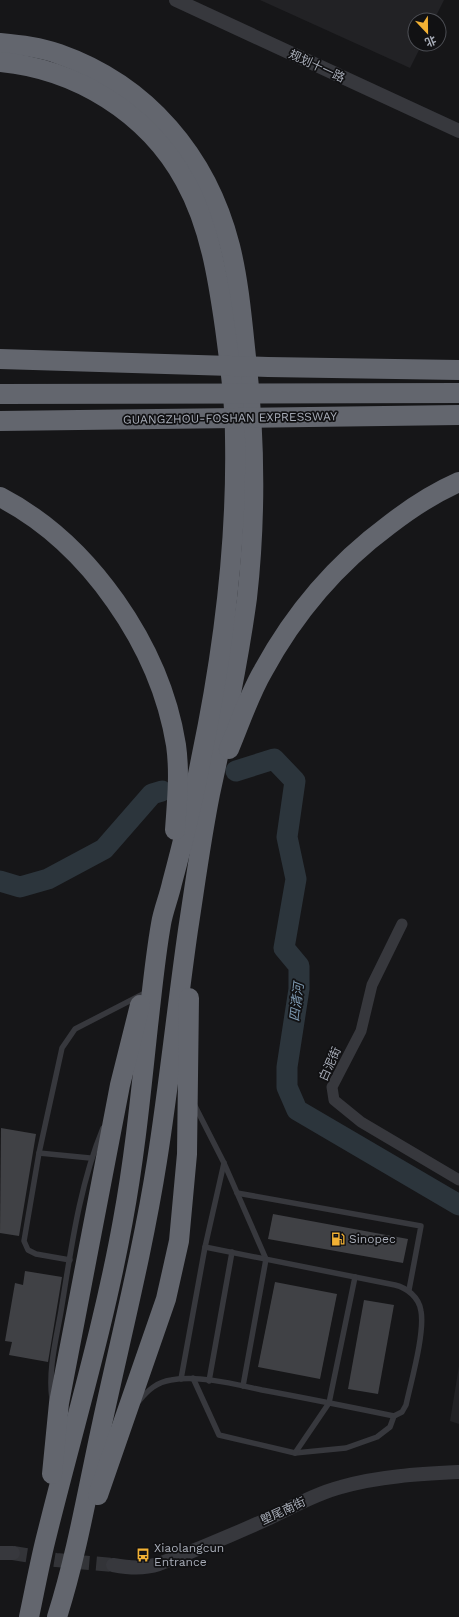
<svg xmlns="http://www.w3.org/2000/svg" width="459" height="1617" viewBox="0 0 459 1617" font-family="'Work Sans','Noto Sans SC',sans-serif">
<style>
.built{fill:#222225}
.lines{fill:none;stroke-linecap:round;stroke-linejoin:round}
.river{stroke:#2c353c;stroke-width:21}
.building{fill:#404145}
.tertiary-tunnel{stroke:#333438;stroke-width:14;stroke-dasharray:14 7;stroke-linecap:butt}
.service{stroke:#37383d;stroke-width:5.5}
.minor{stroke:#37383d;stroke-width:11}
.tertiary{stroke:#37383d;stroke-width:14}
.motorway{stroke:#63666e;stroke-width:20}
.labels{text-anchor:middle;stroke-width:3.5;stroke-linejoin:round;paint-order:stroke}
.street-label{font-size:12px;fill:#a8adb8;stroke:#111113}
.poi-label{font-size:12px;fill:#a8adb8;stroke:#111113;text-anchor:start}
.water-label{font-size:13px;font-style:italic;fill:#7f9bb3;stroke:#111113}
</style>
<rect width="100%" height="100%" fill="#161618"/>
<g class="built">
<polygon points="260,0 444,0 434,20 415,20 415,44 422,44 410,68"/>
<polygon points="459,1366 459,1424 450,1421"/>
</g>
<g class="lines">
<g class="river">
<polyline points="236,771 274,759 295,781 287,837 296,879 284,948 299,966 299,989 287,1067 287,1087 297,1110 459,1205"/>
<polyline points="0,881 20,887 48,879 104,849 152,794 162,791"/>
</g>
</g>
<g class="building">
<polygon points="1,1128 36,1134 19,1236 0,1233"/>
<polygon points="273,1214 408,1239 403,1263 268,1239"/>
<polygon points="25,1271 62,1277 48,1362 9,1355 12,1342 5,1341 15,1283 23,1285"/>
<polygon points="275,1282 337,1294 320,1379 258,1367"/>
<polygon points="364,1300 394,1305 378,1394 348,1389"/>
</g>
<g class="lines">
<polyline class="tertiary-tunnel" points="13,1553 56,1560 113,1565"/>
<g class="service">
<polyline points="194,1104 224,1163 266,1259 243,1386"/>
<polyline points="39,1153 90,1158"/>
<polyline points="237,1193 421,1226 409,1290"/>
<polyline points="70,1260 36,1254 28,1250 24,1241 39,1153 62,1048 75,1029 143,994"/>
<polyline points="193,1378 219,1435 295,1453 346,1448 377,1437 390,1427 394,1416"/>
<polyline points="181,1379 205,1247 224,1163"/>
<polyline points="209,1381 232,1252"/>
<path d="M52 1399C48 1370 56 1340 61 1311 71 1250 79 1186 103 1128"/>
<path d="M139 1401C148 1390 157 1382 171 1380 200 1375 234 1384 262 1390 306 1398 350 1407 394 1416L402 1412 406 1405C411 1382 425 1333 421 1311 419 1297 407 1288 395 1285L205 1247"/>
<polyline points="295,1453 329,1403 355,1277"/>
</g>
<polyline class="minor" points="402,924 372,985 361,1031 332,1087 334,1100 361,1122 459,1180"/>
<g class="tertiary">
<polyline points="176,0 459,131"/>
<polyline points="0,1553 13,1553"/>
<path d="M113 1565C130 1568 143 1569 159 1564 194 1551 230 1536 263 1521 289 1509 314 1494 341 1487 379 1476 420 1474 459 1472"/>
</g>
<g class="motorway">
<path d="M0 43C20 45 40 47 59 54 147 85 207 156 230 246 239 282 242 320 246 357 255 437 256 518 247 598 238 664 224 729 210 794 201 839 195 885 188 930 177 1007 169 1085 157 1161 143 1250 121 1336 102 1424 88 1488 77 1554 57 1617"/>
<path d="M0 62C76 69 148 113 185 181 210 226 218 279 225 328 230 365 235 402 235 438 237 546 223 654 201 759 193 801 183 842 172 883 169 897 163 911 161 924 155 958 152 992 148 1026 141 1091 135 1155 123 1220 104 1326 73 1429 47 1534 40 1561 35 1589 29 1617"/>
<polyline points="0,359 268,367 459,370"/>
<polyline points="0,394 459,393"/>
<polyline points="0,421 459,415"/>
<path d="M0 497C89 543 160 646 176 745 180 773 177 801 175 830"/>
<path d="M229 749C240 723 249 695 263 671 295 612 335 565 389 525 411 508 434 493 459 482"/>
<polyline points="52,1474 59,1403 120,1085 140,1005"/>
<polyline points="98,1495 166,1299 179,1241 187,1154 189,998"/>
</g>
</g>
<defs>
<g id="fuel-bare" transform="scale(1.08)"><path d="M-5.5-6h7V0h2V4h1.3V-2.5L3-4.5l.8-.8L6-3V5H2.5V1h-1V6h-7ZM-4.2-4.7v3.2H.2V-4.7Z" fill="#f2b134" stroke="#111113" stroke-width="2.5" paint-order="stroke"/></g>
<g id="bus-bare" transform="scale(1.08)"><path d="M-5-6H5V4H4V6H2V4H-2V6H-4V4H-5ZM-3.5-4V0h7V-4ZM-3.5 1.2v1.5H-2V1.2ZM2 1.2v1.5H3.5V1.2Z" fill="#f2b134" stroke="#111113" stroke-width="2.5" paint-order="stroke"/></g>
</defs>
<g fill-rule="evenodd">
<use href="#fuel-bare" x="338" y="1239"/>
<use href="#bus-bare" x="143" y="1555"/>
</g>
<g class="labels">
<g class="street-label">
<text transform="translate(317 66) rotate(25)" y="4">规划十一路</text>
<text transform="translate(230 418) rotate(-1)" y="4">GUANGZHOU-FOSHAN EXPRESSWAY</text>
<text transform="translate(330 1064) rotate(-66)" y="4">白泥街</text>
<text transform="translate(283 1511) rotate(-25)" y="4">塱尾南街</text>
</g>
<g class="poi-label">
<text x="349" y="1243">Sinopec</text>
<text x="154" y="1552">Xiaolangcun<tspan x="154" dy="14">Entrance</tspan></text>
</g>
<g class="water-label">
<text transform="translate(296 1002) rotate(-83)" y="5">四清河</text>
</g>
</g>
<g transform="translate(427 32) rotate(158)"><circle r="19" fill="#111113" stroke="#4d4f55"/>
<path d="M0-3L7 15L0 10L-7 15Z" fill="#f2b134"/>
<text y="-6" font-size="11" font-weight="bold" text-anchor="middle" fill="#a8adb8">北</text>
</g>
</svg>
